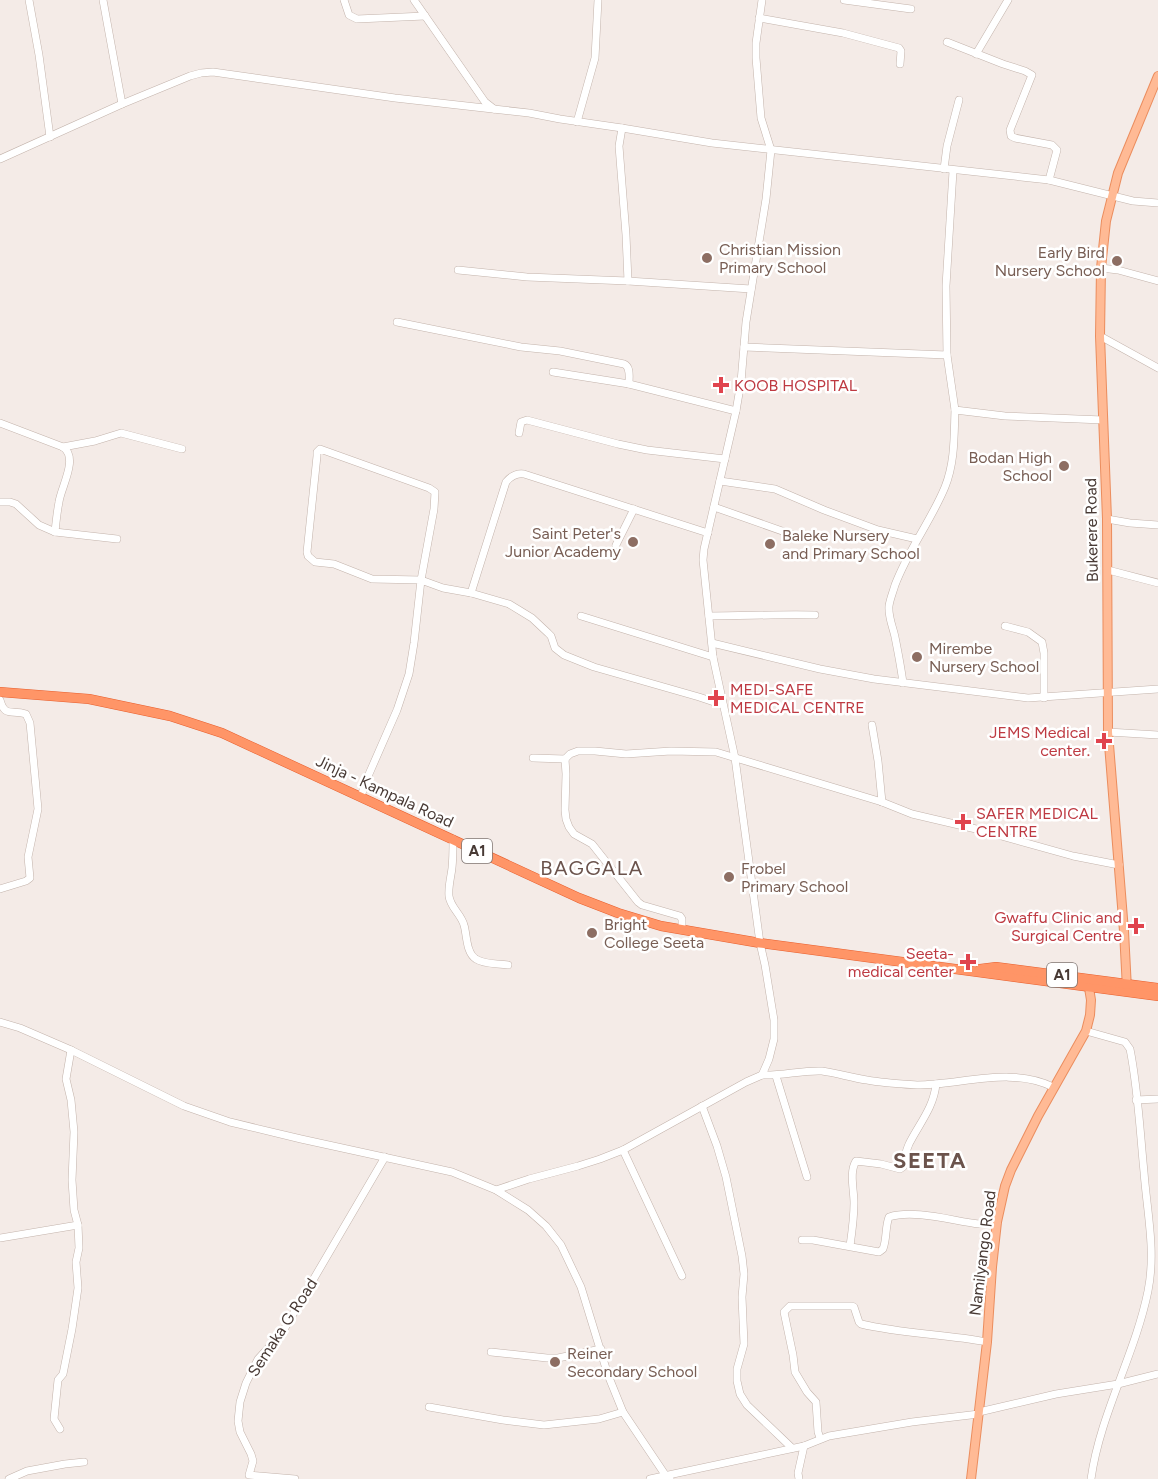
<svg xmlns="http://www.w3.org/2000/svg" width="1158" height="1479" viewBox="0 0 1158 1479" font-family="Figtree,sans-serif">
<style>
.lines{fill:none;stroke-linecap:round;stroke-linejoin:round}
.minor-casing{stroke:#c3b3ab;stroke-width:8}
.major-casing{stroke:#eb8d5e;stroke-width:10}
.highway-casing{stroke:#e75f2e;stroke-width:10}
.minor{stroke:#fff;stroke-width:7}
.major{stroke:#ffba95;stroke-width:8}
.highway{stroke:#ff9567;stroke-width:9}
.education-dot{fill:#8d6e63;stroke:#fff;stroke-width:2}
.health-dot{fill:#e0444e;stroke:#fff;stroke-width:2}
.labels{text-anchor:middle;stroke-width:5;stroke-linejoin:round;paint-order:stroke}
.shield{fill:#fff;stroke:#7f7572;stroke-width:1.5}
.shield-label{font-size:15px;font-weight:bold;fill:#483a35}
.education-label{font-size:16px;fill:#785e54;stroke:#fff;text-anchor:start}
.health-label{font-size:16px;fill:#be3a42;stroke:#fff;text-anchor:start}
.street-label{font-size:16px;fill:#483a35;stroke:#fff}
.quarter-label{font-size:20px;letter-spacing:1.5px;fill:#6b534c;stroke:#fff}
.district-label{font-size:22px;font-weight:bold;letter-spacing:1.5px;fill:#6b534c;stroke:#fff}
</style>
<rect width="100%" height="100%" fill="#f4ebe7"/>
<g class="lines">
<g class="minor-casing">
<g id="minor">
<polyline points="29,0 39,55 50,137"/>
<polyline points="103,0 122,104"/>
<polyline points="344,0 349,15 357,19 425,16"/>
<polyline points="414,0 485,102 494,109"/>
<polyline points="844,0 911,9"/>
<polyline points="759,18 843,33 899,48 901,51 900,64"/>
<polyline points="947,42 1003,64 1025,71 1032,75 1010,130 1011,136 1015,138 1052,145 1057,150 1049,180"/>
<polyline points="976,54 1008,0"/>
<polyline points="577,122 595,58 598,0"/>
<polyline points="622,128 619,146 626,235 628,281"/>
<polyline points="0,159 122,104 190,76 201,73 213,72 395,98 529,113 560,119 622,128 712,143 1049,180 1133,201 1158,203"/>
<polyline points="944,169 947,146 959,100"/>
<polyline points="953,171 946,286 947,355 955,410 1005,416 1103,420"/>
<polyline points="1101,268 1118,270 1158,281"/>
<polyline points="458,270 527,277 628,281 751,289"/>
<path d="M397 322 521 347 560 351 624 364C631 367 629 377 629 384"/>
<polyline points="1100,336 1158,368"/>
<polyline points="744,347 947,355"/>
<polyline points="553,372 629,384 736,411"/>
<path d="M0 423 63 447C79 458 61 487 59 502 57 512 56 522 55 532"/>
<polyline points="519,433 521,422 527,420 618,444 647,450 725,459"/>
<polyline points="63,447 95,441 121,433 182,449"/>
<polyline points="720,481 775,489 824,510 878,530 917,539"/>
<polyline points="0,502 10,502 16,504 39,525 55,532 117,539"/>
<polyline points="714,507 802,538"/>
<polyline points="1107,519 1130,523 1158,525"/>
<polyline points="616,545 634,509"/>
<polyline points="1108,570 1158,583"/>
<path d="M471 593 506 482C511 476 517 473 524 474L708 533"/>
<polyline points="581,616 713,657"/>
<path d="M709 616C745 616 780 614 815 615"/>
<polyline points="1005,626 1028,632 1042,642 1044,653 1044,698"/>
<polyline points="712,643 820,669 874,679 1028,698 1158,689"/>
<path d="M903 683C901 667 898 652 895 637 893 627 888 617 889 606 890 599 893 592 895 585 908 550 931 521 945 487 955 462 954 436 955 410"/>
<path d="M0 700C5 718 12 709 26 714L30 723 38 809 28 857 30 878 26 881 0 889"/>
<polyline points="872,725 878,761 882,802"/>
<polyline points="1108,732 1158,735"/>
<polyline points="533,758 565,759 570,754 578,751 595,751 626,754 671,751 716,752 882,802 912,814 976,829 1073,856 1119,865"/>
<polyline points="565,759 566,774 565,810 566,819 569,827 574,834 592,844 638,902 642,905 680,916 682,919 682,929"/>
<polyline points="361,796 369,774 397,710 409,674 414,643 421,580 434,509 435,492 429,488 320,449 317,452 317,456 307,552 308,556 315,562 334,564 372,579 421,580 443,588 471,593 509,604 532,618 548,633 551,636 555,648 564,655 594,667 699,697 723,705"/>
<path d="M453 839C453 849 453 858 452 868 451 877 448 887 449 896 450 907 461 914 464 925 467 935 466 953 476 959 485 965 498 963 508 965"/>
<polyline points="0,1022 20,1028 71,1050 184,1106 230,1122 301,1139 452,1172 496,1190 528,1210 546,1226 561,1245 581,1287 608,1375 623,1412 666,1476 670,1479"/>
<path d="M1086 1031 1125 1042 1130 1049C1138 1089 1140 1132 1144 1172 1147 1212 1156 1251 1148 1291 1135 1355 1100 1414 1091 1479"/>
<path d="M762 1075C782 1076 802 1070 822 1071 837 1073 852 1078 867 1080 883 1083 901 1084 917 1085 962 1085 1011 1066 1053 1087"/>
<polyline points="776,1076 807,1177"/>
<polyline points="1136,1100 1158,1099"/>
<polyline points="702,1106 717,1146 726,1177 742,1256 744,1274 742,1297 744,1344 737,1369 737,1381 740,1394 747,1405 792,1448"/>
<polyline points="623,1150 682,1276"/>
<polyline points="496,1190 529,1179 578,1166 600,1159 623,1150 746,1082 762,1075 769,1059 774,1039 774,1020 765,965 760,943 735,758 713,657 703,560 704,549 736,411 741,382 746,322 766,199 771,150 761,118 756,58 756,43 762,0"/>
<polyline points="0,1238 78,1225"/>
<path d="M802 1240H813L879 1252 883 1249C887 1239 885 1227 889 1217 914 1209 953 1221 979 1224 985 1224 991 1223 997 1222"/>
<path d="M850 1246C852 1232 854 1217 854 1203 854 1190 849 1172 856 1161L881 1164 900 1169 903 1167C904 1159 906 1151 909 1144 919 1124 934 1107 936 1084"/>
<polyline points="491,1352 547,1358 558,1358 601,1349"/>
<polyline points="429,1407 503,1420 544,1425 599,1419 623,1412"/>
<polyline points="979,1412 1056,1394 1118,1384 1158,1374"/>
<polyline points="60,1429 54,1419 58,1380 63,1374 72,1329 78,1288 76,1262 79,1248 78,1225 74,1210 72,1180 74,1132 71,1100 66,1079 71,1050"/>
<path d="M820 1438 818 1432 816 1402 807 1392 795 1372 793 1355 784 1312 790 1306H852L854 1307 859 1322 861 1324C903 1334 945 1334 987 1342"/>
<polyline points="9,1479 27,1471 65,1464 84,1462"/>
<polyline points="295,1479 249,1475 253,1461 251,1454 240,1432 238,1421 240,1402 246,1383 258,1359 282,1333 385,1157"/>
<polyline points="650,1479 804,1446 829,1436 912,1422 979,1414"/>
<polyline points="799,1479 798,1473 804,1446"/>
</g>
</g>
<g class="major-casing">
<g id="major">
<polyline points="1127,989 1124,931 1108,732 1107,519 1100,336 1101,268 1106,221 1118,173 1158,76"/>
<polyline points="971,1479 987,1342 992,1267 997,1222 1005,1186 1011,1170 1038,1116 1086,1031 1090,1015 1091,1000 1088,982"/>
</g>
</g>
<g class="highway-casing">
<g id="highway">
<polyline points="0,692 89,699 170,716 222,733 579,898 618,913 661,926 760,943 1158,996"/>
<polyline points="980,969 996,967 1158,988"/>
</g>
</g>
<use href="#minor" class="minor"/>
<use href="#major" class="major"/>
<use href="#highway" class="highway"/>
</g>
<g class="education-dot">
<circle cx="707" cy="258" r="6"/>
<circle cx="1117" cy="261" r="6"/>
<circle cx="1064" cy="466" r="6"/>
<circle cx="633" cy="542" r="6"/>
<circle cx="770" cy="544" r="6"/>
<circle cx="917" cy="657" r="6"/>
<circle cx="729" cy="877" r="6"/>
<circle cx="592" cy="933" r="6"/>
<circle cx="555" cy="1362" r="6"/>
</g>
<g class="health-dot">
<path d="M718 376h6v6h6v6h-6v6h-6v-6h-6v-6h6z"/>
<path d="M713 689h6v6h6v6h-6v6h-6v-6h-6v-6h6z"/>
<path d="M1101 732h6v6h6v6h-6v6h-6v-6h-6v-6h6z"/>
<path d="M960 813h6v6h6v6h-6v6h-6v-6h-6v-6h6z"/>
<path d="M1133 917h6v6h6v6h-6v6h-6v-6h-6v-6h6z"/>
<path d="M965 953h6v6h6v6h-6v6h-6v-6h-6v-6h6z"/>
</g>
<g class="labels">
<g class="shield">
<rect x="462" y="839" width="30" height="24" rx="4.5"/>
<rect x="1047" y="963" width="30" height="24" rx="4.5"/>
</g>
<g class="shield-label">
<text x="477" y="856">A1</text>
<text x="1062" y="980">A1</text>
</g>
<g class="education-label">
<text x="719" y="255">Christian Mission<tspan x="719" dy="18">Primary School</tspan></text>
<text x="1105" y="258" text-anchor="end">Early Bird<tspan x="1105" dy="18">Nursery School</tspan></text>
<text x="1052" y="463" text-anchor="end">Bodan High<tspan x="1052" dy="18">School</tspan></text>
<text x="621" y="539" text-anchor="end">Saint Peter's<tspan x="621" dy="18">Junior Academy</tspan></text>
<text x="782" y="541">Baleke Nursery<tspan x="782" dy="18">and Primary School</tspan></text>
<text x="929" y="654">Mirembe<tspan x="929" dy="18">Nursery School</tspan></text>
<text x="741" y="874">Frobel<tspan x="741" dy="18">Primary School</tspan></text>
<text x="604" y="930">Bright<tspan x="604" dy="18">College Seeta</tspan></text>
<text x="567" y="1359">Reiner<tspan x="567" dy="18">Secondary School</tspan></text>
</g>
<g class="health-label">
<text x="734" y="391">KOOB HOSPITAL</text>
<text x="730" y="695">MEDI-SAFE<tspan x="730" dy="18">MEDICAL CENTRE</tspan></text>
<text x="1090" y="738" text-anchor="end">JEMS Medical<tspan x="1090" dy="18">center.</tspan></text>
<text x="976" y="819">SAFER MEDICAL<tspan x="976" dy="18">CENTRE</tspan></text>
<text x="1122" y="923" text-anchor="end">Gwaffu Clinic and<tspan x="1122" dy="18">Surgical Centre</tspan></text>
<text x="954" y="959" text-anchor="end">Seeta-<tspan x="954" dy="18">medical center</tspan></text>
</g>
<g class="street-label">
<text transform="translate(1091 530) rotate(-91)" y="6">Bukerere Road</text>
<text transform="translate(385 791) rotate(25)" y="6">Jinja - Kampala Road</text>
<text transform="translate(982 1253) rotate(-83)" y="6">Namilyango Road</text>
<text transform="translate(282 1327) rotate(-57)" y="6">Semaka G Road</text>
</g>
<g class="quarter-label">
<text x="592" y="875">BAGGALA</text>
</g>
<g class="district-label">
<text x="930" y="1168">SEETA</text>
</g>
</g>
</svg>
